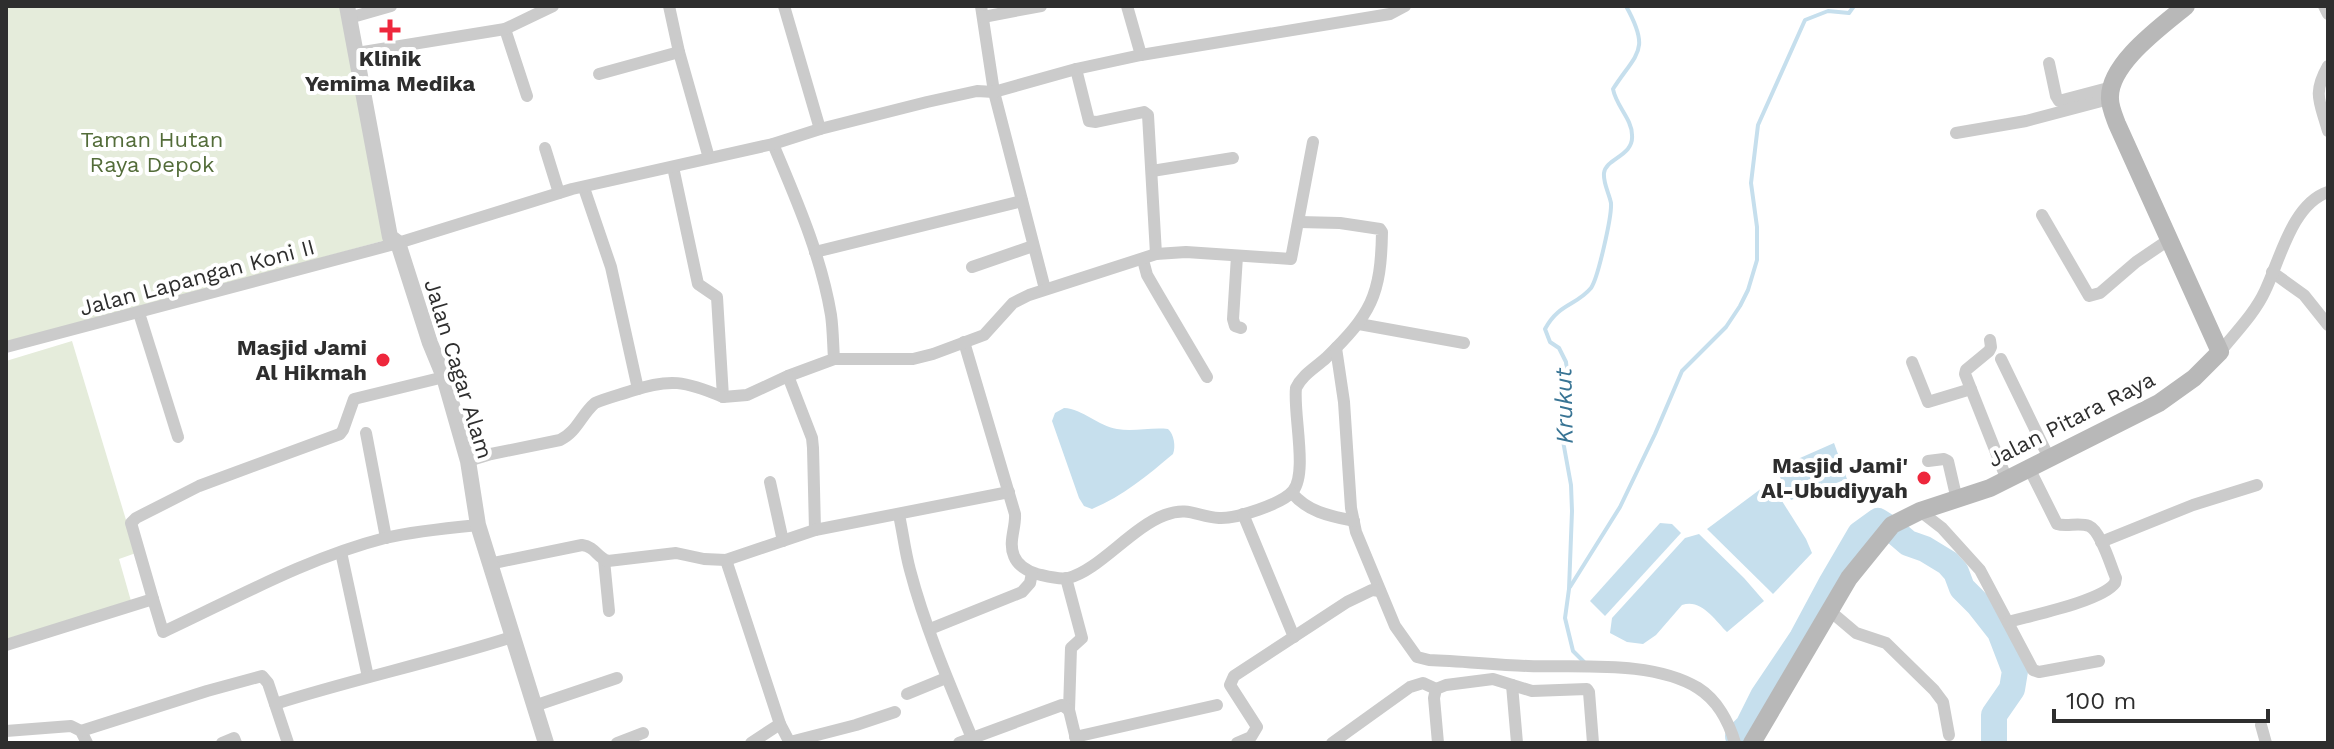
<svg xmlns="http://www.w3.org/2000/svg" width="2334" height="749" viewBox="0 0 2334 749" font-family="'Work Sans',sans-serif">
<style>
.green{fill:#e5ecdb}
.water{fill:#c6dfed}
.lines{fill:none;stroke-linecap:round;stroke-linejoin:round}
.stream{stroke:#c6dfed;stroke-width:4}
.river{stroke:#c6dfed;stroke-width:26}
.minor{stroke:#cbcbcb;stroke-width:12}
.tertiary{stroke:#cbcbcb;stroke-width:16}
.secondary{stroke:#b8b8b8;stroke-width:18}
.poi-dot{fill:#ee273c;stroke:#fff;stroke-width:3}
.labels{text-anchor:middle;stroke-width:8;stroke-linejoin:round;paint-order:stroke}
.poi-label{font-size:22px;font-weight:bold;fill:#2e2e2e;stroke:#fff;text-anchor:end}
.park-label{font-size:22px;fill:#536c39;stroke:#fff}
.street-label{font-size:22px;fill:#2e2e2e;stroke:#fff}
.water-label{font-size:24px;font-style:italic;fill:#387494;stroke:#fff}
</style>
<rect width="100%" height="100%" fill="#fff"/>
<g class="green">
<polygon points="6,6 342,6 386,240 6,344"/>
<polygon points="72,341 136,553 119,559 131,601 6,640 6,361"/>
</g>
<g class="water">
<path d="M1064 408C1083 409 1098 426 1117 429 1134 432 1151 427 1168 429 1174 434 1176 447 1173 454 1148 475 1123 496 1092 509L1084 506 1079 498 1052 421 1055 413Z"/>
<polygon points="1834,443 1847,479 1791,500 1778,473 1800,458"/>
<polygon points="1770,482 1806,539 1812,553 1773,594 1707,529"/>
<polygon points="1660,523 1672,524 1681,533 1605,616 1590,601"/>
<path d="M1699 534 1744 578 1764 601 1727 632C1715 620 1701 598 1682 605L1656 635 1643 644 1627 642 1610 633 1612 618 1685 538Z"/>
</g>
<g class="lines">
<g class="stream">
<polyline points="1570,587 1620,507 1655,434 1682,371 1726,327 1740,306 1748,290 1757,260 1757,227 1751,183 1758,125 1805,20 1828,11 1849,13 1854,6"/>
<path d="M1584 662 1573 651 1565 618 1569 589 1572 511 1571 485 1563 441 1568 380 1566 362 1559 348 1550 342 1545 329C1559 303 1576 306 1591 288 1598 278 1612 216 1611 203 1609 193 1603 183 1604 173 1606 158 1634 156 1632 135 1632 119 1616 106 1613 89 1637 52 1651 51 1626 6"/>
</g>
<polyline class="river" points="1738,736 1748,726 1763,696 1802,638 1832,582 1860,534 1878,521 1894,531 1908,543 1925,549 1948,563 1956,572 1962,588 1978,604 2000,632 2015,671 2012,689 1994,715 1994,743"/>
<g class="minor">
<polyline points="669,6 679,52 709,158"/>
<polyline points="784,6 820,129"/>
<polyline points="981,6 994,92 1045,289"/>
<polyline points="1127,6 1141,55"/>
<polyline points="2324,6 2328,14"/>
<polyline points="983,17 1041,6"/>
<polyline points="349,18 391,6"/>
<polyline points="505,29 527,96"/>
<polyline points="357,53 505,29 553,6"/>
<polyline points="2049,63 2056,96 2059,101 2112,87"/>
<path d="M2328 66C2312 94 2320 102 2328 131"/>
<polyline points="1076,69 1089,121 1096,122 1144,112 1148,115 1156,254"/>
<polyline points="599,74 679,52"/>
<polyline points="1956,133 2026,121 2109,99"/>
<polyline points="545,148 559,193"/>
<path d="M673 167 698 284 717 297 723 397 747 395 788 376 834 359C833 344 833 329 831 315 821 255 796 199 773 144"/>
<polyline points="1152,171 1233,158"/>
<polyline points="584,188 611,267 638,389"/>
<polyline points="2042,215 2089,296 2100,293 2136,262 2170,239"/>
<polyline points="815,252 1022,201"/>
<polyline points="1237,256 1233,319 1235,326 1241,328"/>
<polyline points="1143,260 1147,275 1158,294 1207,377"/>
<polyline points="972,267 1033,246"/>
<polyline points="2272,272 2304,295 2328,325"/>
<polyline points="139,313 178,437"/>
<polyline points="1359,324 1464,343"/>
<polyline points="1990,340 1991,347 1989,351 1966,370 1965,374 2007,480"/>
<path d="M964 342 1015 514C1016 528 1008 542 1014 556 1018 566 1027 571 1037 574 1046 576 1059 580 1068 578 1098 571 1132 527 1165 515 1189 506 1198 517 1219 518 1236 519 1282 504 1293 491 1308 473 1293 413 1296 388 1302 375 1315 368 1326 358 1371 314 1381 296 1382 232L1380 229 1340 223 1299 222"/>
<polyline points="6,347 398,243 572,189 773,144 820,129 927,102 977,91 994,92 1076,69 1141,55 1390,14 1405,6"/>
<path d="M1336 348 1344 402 1351 508 1356 532 1395 626 1417 657 1429 660C1462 661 1495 665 1528 666 1580 668 1652 660 1698 688 1717 700 1729 722 1735 743"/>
<path d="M2220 352C2235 333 2255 313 2265 291 2280 260 2292 204 2328 192"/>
<polyline points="834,359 913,359 933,354 984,335 1013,303 1029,295 1156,254 1186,252 1291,259 1313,142"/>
<polyline points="2001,359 2049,458"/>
<polyline points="1912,362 1928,402 1971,389"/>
<polyline points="788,376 812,438 813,448 815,530"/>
<polyline points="366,433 386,538"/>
<path d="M468 461 491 454 560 440C577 432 581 415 595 403 607 398 619 395 631 391 670 378 685 381 723 397"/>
<polyline points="1928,461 1944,459 1948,461 1957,500"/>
<polyline points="770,482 783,541"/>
<path d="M1292 493C1308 512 1330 516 1354 521"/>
<polyline points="1920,511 1942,528 1980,570 2033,670 2039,672 2099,661"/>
<polyline points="1243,514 1294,637"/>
<path d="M899 515C903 533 905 552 910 570 925 627 949 683 972 738"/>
<polyline points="2101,542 2193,505 2257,485"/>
<polyline points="341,552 368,677"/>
<polyline points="604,560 609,611"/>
<polyline points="726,560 780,724 790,743"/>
<path d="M489 564 582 545C596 547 596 557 608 561L676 553 704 559 726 560 815 530 1009 492"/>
<polyline points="1066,578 1082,638 1071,648 1069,710 1077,743"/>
<polyline points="153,599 131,523 136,518 199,486 340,434 343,430 354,399 444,377"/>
<polyline points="1830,611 1856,633 1886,643 1934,690 1943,702 1949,735"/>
<path d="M2008 622C2033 615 2102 601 2115 583L2116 578C2111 567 2101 531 2089 526 2079 522 2067 527 2057 524L2029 468"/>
<polyline points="930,629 1022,592 1030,583 1032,573"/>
<path d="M6 645 153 599 163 632C236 598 307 558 385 538 415 531 447 528 478 525"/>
<polyline points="1512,685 1517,743"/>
<polyline points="907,694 946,678"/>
<path d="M275 704C354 679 434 662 512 637"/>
<polyline points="534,706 617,678"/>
<polyline points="2261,725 2266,743"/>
<polyline points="6,731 71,726 81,731 87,743"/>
<polyline points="81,731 207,691 262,676 268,683 288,743"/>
<polyline points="1075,737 1217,705"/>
<polyline points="790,742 856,725 895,712"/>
<polyline points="222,743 234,738 236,743"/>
<polyline points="617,743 643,733"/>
<polyline points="751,743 780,724"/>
<polyline points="959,743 1062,705 1069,710"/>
<polyline points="1237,743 1251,737 1257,727 1230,685 1234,676 1347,602 1372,590 1380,591"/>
<polyline points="1332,743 1410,687 1423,683 1436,689"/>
<polyline points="1438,743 1434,698 1436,689 1446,685 1493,679 1532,691 1587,689 1589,692 1593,743"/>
</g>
<polyline class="tertiary" points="347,6 390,237 398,243 430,343 444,377 468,461 478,525 546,743"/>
<path class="secondary" d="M1752 743 1849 578 1892 525 1920 511 1990 488 2159 403 2194 378 2220 352 2117 124C2114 116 2110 107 2110 99 2108 64 2162 26 2186 6"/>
</g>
<g class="poi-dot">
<path d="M386 18h8v8h8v8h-8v8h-8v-8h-8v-8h8z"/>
<circle cx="383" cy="360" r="8"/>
<circle cx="1924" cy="478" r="8"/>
</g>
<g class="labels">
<g class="poi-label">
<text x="390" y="66" text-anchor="middle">Klinik<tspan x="390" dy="25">Yemima Medika</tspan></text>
<text x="367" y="355">Masjid Jami<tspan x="367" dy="25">Al Hikmah</tspan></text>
<text x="1908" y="473">Masjid Jami'<tspan x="1908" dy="25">Al-Ubudiyyah</tspan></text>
</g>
<g class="park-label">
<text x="152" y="147">Taman Hutan<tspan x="152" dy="25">Raya Depok</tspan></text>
</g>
<g class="street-label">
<text transform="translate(197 277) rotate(-15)" y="8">Jalan Lapangan Koni II</text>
<text transform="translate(459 369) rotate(73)" y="8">Jalan Cagar Alam</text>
<text transform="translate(2071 419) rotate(-27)" y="8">Jalan Pitara Raya</text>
</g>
<g class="water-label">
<text transform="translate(1564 406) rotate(-91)" y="8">Krukut</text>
</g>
</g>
<rect width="2334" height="749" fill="none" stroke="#2e2e2e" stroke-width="16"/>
<path d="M2054 709v12h214v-12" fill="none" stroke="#2e2e2e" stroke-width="4"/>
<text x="2066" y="709" font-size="24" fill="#2e2e2e" stroke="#ffffff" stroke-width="6" paint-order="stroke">100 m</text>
</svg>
